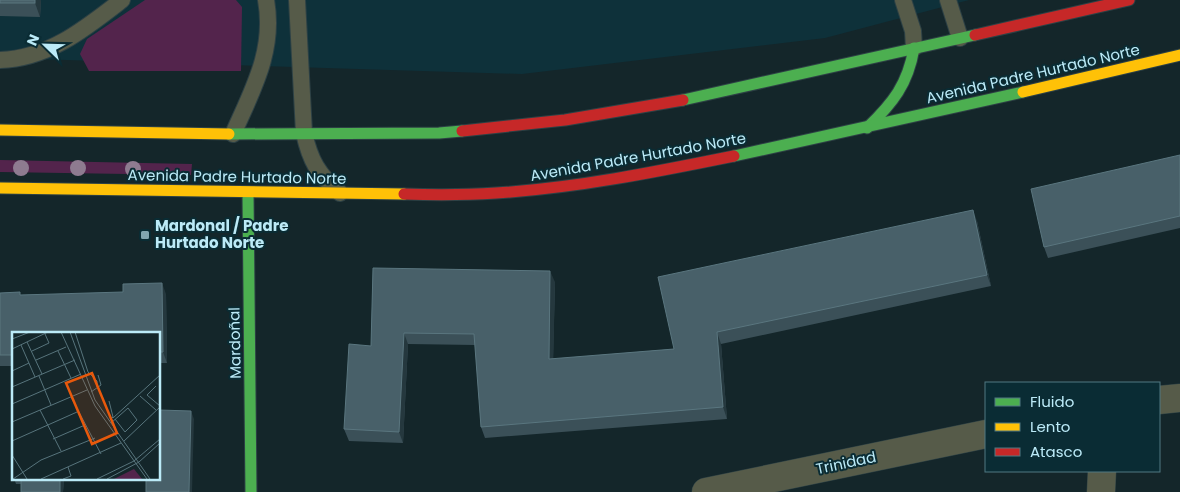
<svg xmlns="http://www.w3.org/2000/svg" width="1180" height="492" viewBox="0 0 1180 492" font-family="Poppins,sans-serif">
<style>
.built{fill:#0e313a}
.green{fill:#53244c}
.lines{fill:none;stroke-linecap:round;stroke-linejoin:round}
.lane-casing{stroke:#2d4145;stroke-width:18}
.street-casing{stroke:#2d4145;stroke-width:29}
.fast-casing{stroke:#2d4145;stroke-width:13}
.slow-casing{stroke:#2d4145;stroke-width:13}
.jam-casing{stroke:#2d4145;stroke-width:13}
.lane{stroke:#565b49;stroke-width:16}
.street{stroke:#565b49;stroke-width:28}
.fast{stroke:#4caf50;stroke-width:11}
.slow{stroke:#ffc107;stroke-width:11}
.jam{stroke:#c62828;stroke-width:11}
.tree{fill:#8e7b90}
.wall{fill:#3b5058}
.shaded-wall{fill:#25383e}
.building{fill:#486069;stroke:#5a767f}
.poi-dot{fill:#81a5af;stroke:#0a2c34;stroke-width:2}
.labels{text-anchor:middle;stroke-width:4;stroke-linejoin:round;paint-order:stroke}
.street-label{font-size:15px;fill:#bbeaf7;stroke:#0a2c34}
.poi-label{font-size:15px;font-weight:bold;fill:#bbeaf7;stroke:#0a2c34;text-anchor:start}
.inset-road{fill:none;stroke:#57747c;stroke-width:1}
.view{fill:#e8590c;fill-opacity:0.15;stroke:#e8590c;stroke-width:2.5}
.inset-edge{fill:none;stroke:#bbeaf7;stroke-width:2.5}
</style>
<rect width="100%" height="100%" fill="#14262a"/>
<polygon class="built" points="0,0 969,0 825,38 522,74 0,58"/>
<g class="green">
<polygon points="145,0 236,0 242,7 241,71 89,71 80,54 87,39"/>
<polygon points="0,160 192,164 191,175 0,172"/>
</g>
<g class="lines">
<g class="lane-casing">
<g id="lane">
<path d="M297 0 304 133C310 160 318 175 340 193"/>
<polyline points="903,0 913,31 914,48"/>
<polyline points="948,0 960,38"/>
<path d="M0 60C48 59 86 28 122 0"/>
<path d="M233 134C253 89 275 50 266 0"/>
</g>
</g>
<g class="street-casing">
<g id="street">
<polyline points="1159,400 1180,398"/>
<polyline points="706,492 986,434"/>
<polyline points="1101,492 1102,471"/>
</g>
</g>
<g class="fast-casing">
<g id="fast">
<polyline points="683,100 975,35"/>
<path d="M867 128C893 103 908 84 914 48"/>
<polyline points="229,134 439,133 462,131"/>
<polyline points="734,156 1023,92"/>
<polyline points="248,193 251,492"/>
</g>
</g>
<g class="slow-casing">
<g id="slow">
<polyline points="1023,92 1180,55"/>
<polyline points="0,130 229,134"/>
<polyline points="0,188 404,194"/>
</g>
</g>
<g class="jam-casing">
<g id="jam">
<polyline points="975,35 1129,0"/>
<polyline points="462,131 565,120 683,100"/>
<path d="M404 194C435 195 465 195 496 193 576 188 655 172 734 156"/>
</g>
</g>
<use href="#lane" class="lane"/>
<use href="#street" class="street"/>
<use href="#fast" class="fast"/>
<use href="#slow" class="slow"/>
<use href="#jam" class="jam"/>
</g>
<g class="tree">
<circle cx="21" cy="168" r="8"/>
<circle cx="78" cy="168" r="8"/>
<circle cx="133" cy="169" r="8"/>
</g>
<g class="wall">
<polygon points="0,0 41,0 40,17 0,16"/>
<polygon points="1180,155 1180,228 1048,258 1044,247"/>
<polygon points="977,221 991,286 721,344 727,419 485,438 481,427 475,345 408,344 403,443 349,441 344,429 371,346 373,268 555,282 553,359 674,349"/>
<polygon points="20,292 20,295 166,294 167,363 159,363 159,333 14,333 14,366 0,366 0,293"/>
<polygon points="14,478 64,478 63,492 21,492 21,484 16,484"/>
</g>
<g class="shaded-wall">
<polygon points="35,0 41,0 40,17 35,3"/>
<polygon points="973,210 977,221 991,286 987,275"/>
<polygon points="550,271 555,282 553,370 549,359"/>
<polygon points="162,283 166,294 167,363 163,352"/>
<polygon points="717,332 721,344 727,419 723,407"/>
<polygon points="404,333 408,344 403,443 399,432"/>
<polygon points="191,411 194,419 192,492 189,492"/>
<polygon points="60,478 64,478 63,492 60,492"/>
</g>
<g class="building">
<rect x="0" y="0" width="35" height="3"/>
<polygon points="1180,155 1180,216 1044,247 1031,189"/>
<polygon points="973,210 987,275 717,332 723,407 481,427 474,334 404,333 399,432 344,429 349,344 371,346 373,268 550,271 549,359 674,349 658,277"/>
<polygon points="162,283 163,352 159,352 159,333 14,333 14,355 0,355 0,293 20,292 20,295 123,292 123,284"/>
<polygon points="159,410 191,411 189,492 146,492 146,478 159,478"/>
<rect x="21" y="478" width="39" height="14"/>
</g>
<rect class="poi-dot" x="140" y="230" width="10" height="10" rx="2.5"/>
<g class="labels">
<g class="street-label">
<text transform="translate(1033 74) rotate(-13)" y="5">Avenida Padre Hurtado Norte</text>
<text transform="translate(638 157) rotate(-10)" y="5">Avenida Padre Hurtado Norte</text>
<text transform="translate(237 177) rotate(1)" y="5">Avenida Padre Hurtado Norte</text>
<text transform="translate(235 343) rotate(-91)" y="5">Mardoñal</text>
<text transform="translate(846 463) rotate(-12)" y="5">Trinidad</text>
</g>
<g class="poi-label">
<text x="155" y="231">Mardonal / Padre<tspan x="155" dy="17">Hurtado Norte</tspan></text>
</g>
</g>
<g transform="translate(12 332)">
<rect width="148" height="148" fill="#14262a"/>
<path d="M122 137 130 147H102Z" fill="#53244c"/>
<path class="inset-road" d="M49 0 83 74 135 147M58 0 83 68 138 147M63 0 76 40 85 49V55M0 7 18 0M15 10 30 42M9 13 23 45M0 17 36 0M20 19 37 11 33 2M46 19 59 46M24 28 54 15M0 39 17 31M27 44 39 73M144 54 135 63 148 74M0 55 63 28M79 60 89 53 86 43M128 64 144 78M59 65 89 122M97 69 101 85 97 89M0 72 69 42M28 78 49 119M101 86 148 43M0 90 75 58M99 91 116 76 125 88 113 100 103 87M41 107 73 93M0 109 65 80M112 109 148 75M0 123 15 147M1 147 29 128 83 106M29 147 109 111M51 147 59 144 56 135M85 147 122 129 148 107M95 147 127 130 148 111"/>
<path class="view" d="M80 41 105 101 80 112 54 51Z"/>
<rect width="148" height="148" class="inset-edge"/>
</g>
<rect x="985" y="382" width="175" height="90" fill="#0a2c34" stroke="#517882"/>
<rect x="995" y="398" width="25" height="8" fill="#4caf50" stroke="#517882"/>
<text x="1030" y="407" font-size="15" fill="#bbeaf7">Fluido</text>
<rect x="995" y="423" width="25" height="8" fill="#ffc107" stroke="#517882"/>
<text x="1030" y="432" font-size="15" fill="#bbeaf7">Lento</text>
<rect x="995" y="448" width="25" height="8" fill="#c62828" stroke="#517882"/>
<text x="1030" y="457" font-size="15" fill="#bbeaf7">Atasco</text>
<g transform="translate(45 45) rotate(293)" stroke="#0a2c34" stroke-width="4" paint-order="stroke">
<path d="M0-4L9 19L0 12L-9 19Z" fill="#bbeaf7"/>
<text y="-8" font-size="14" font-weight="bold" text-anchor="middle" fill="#bbeaf7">N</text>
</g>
</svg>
